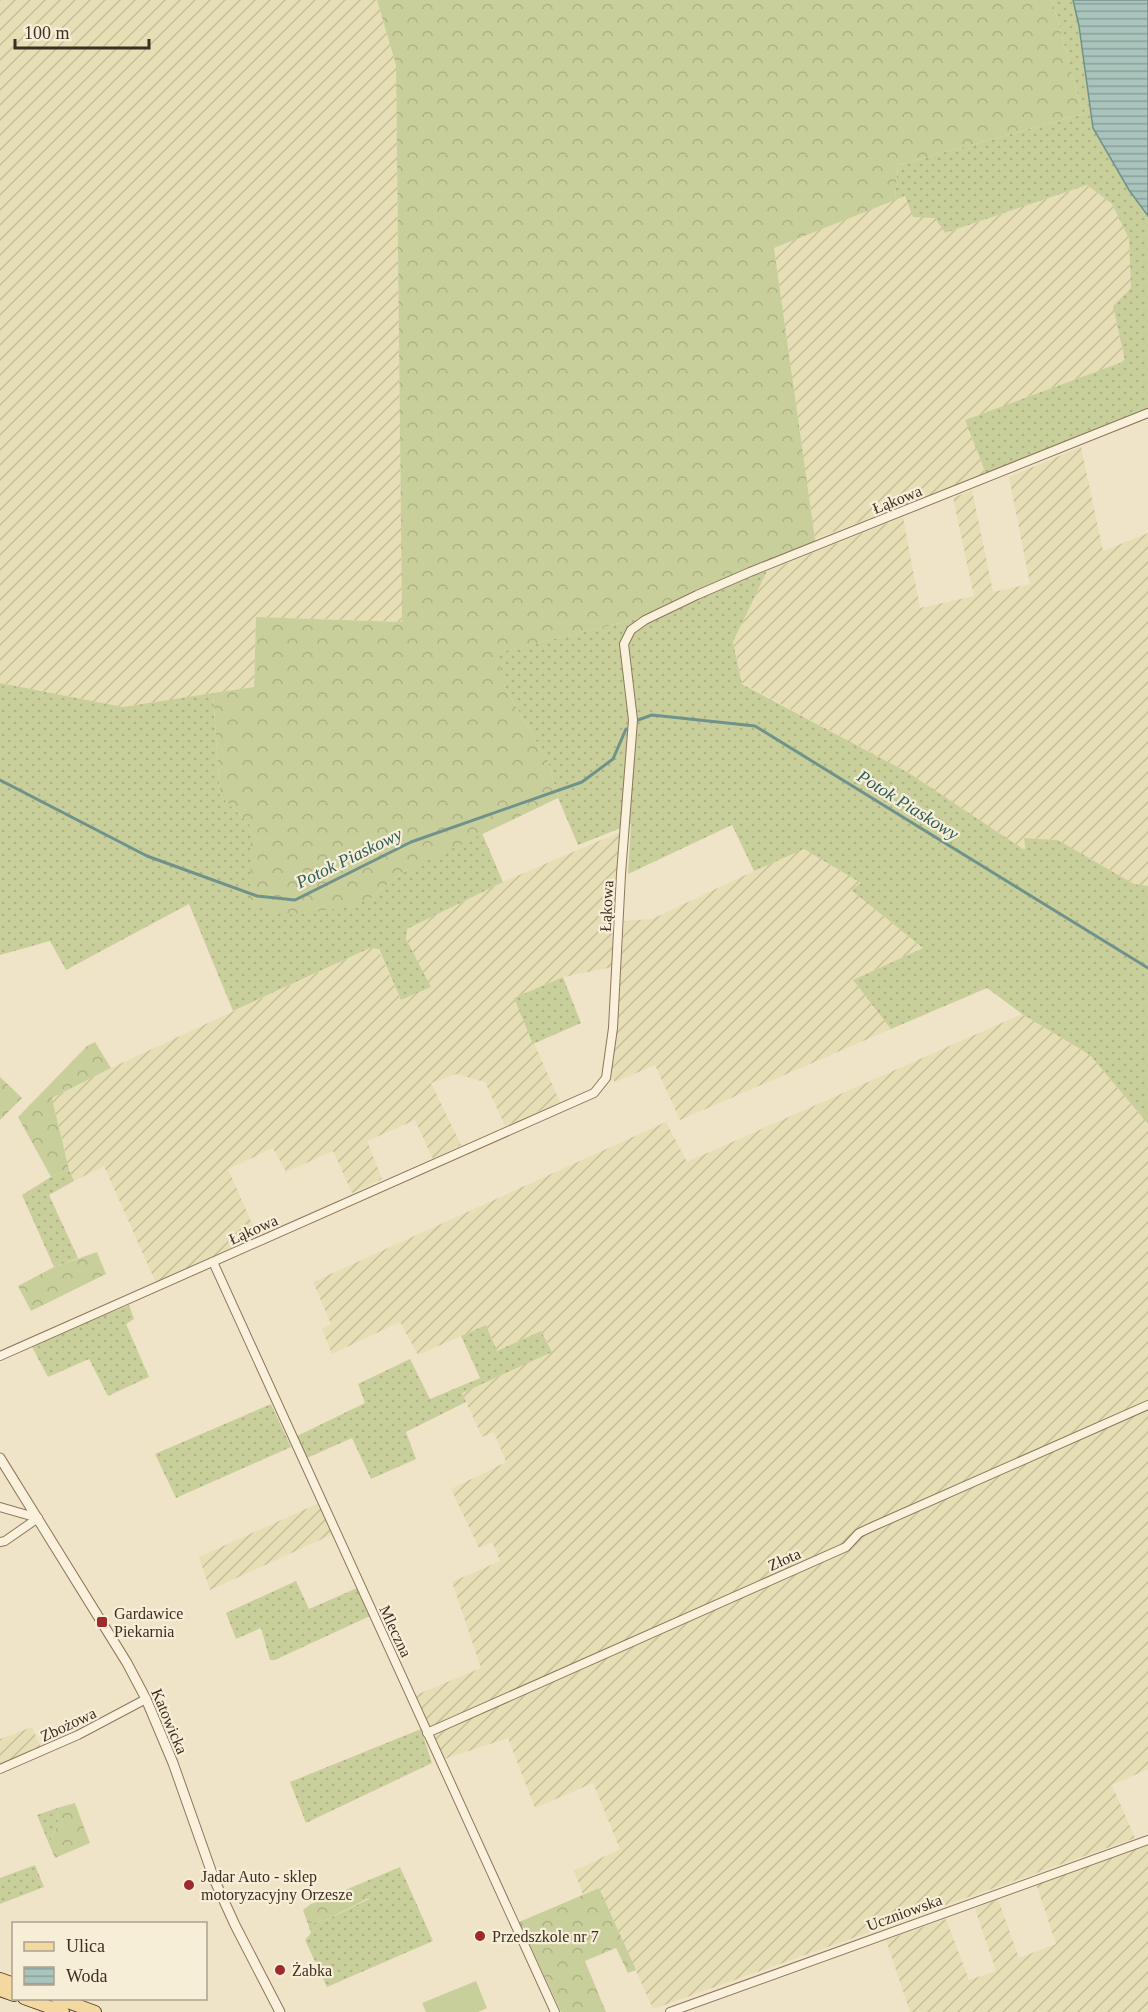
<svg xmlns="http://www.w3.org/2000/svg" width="1148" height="2012" viewBox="0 0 1148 2012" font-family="'Times New Roman',serif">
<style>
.farmland{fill:url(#farmland-furrows)}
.grass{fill:url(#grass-dots)}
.forest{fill:url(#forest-crowns)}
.pitch{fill:#c9cf9b}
.water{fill:url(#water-rules);stroke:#6f938a;stroke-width:1.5}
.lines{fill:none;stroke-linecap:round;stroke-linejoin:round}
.stream{stroke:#6f938a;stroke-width:3}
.minor-casing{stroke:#8d765c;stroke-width:10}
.tertiary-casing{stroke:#8d765c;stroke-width:11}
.primary-casing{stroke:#5b4430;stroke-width:14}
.minor{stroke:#faf1dc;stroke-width:8}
.tertiary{stroke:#faf1dc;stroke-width:9}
.primary{stroke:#f3d9a0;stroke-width:12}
.poi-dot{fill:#9e2a2b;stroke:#f7eed8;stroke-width:2}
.labels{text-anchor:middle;stroke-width:4.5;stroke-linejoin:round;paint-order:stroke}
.street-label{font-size:16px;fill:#3d2e20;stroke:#f7eed8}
.poi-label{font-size:16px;fill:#3d2e20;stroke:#f7eed8;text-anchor:start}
.water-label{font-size:18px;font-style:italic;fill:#2f5d5a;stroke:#f7eed8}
</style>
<defs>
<pattern id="farmland-furrows" width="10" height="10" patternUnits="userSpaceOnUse" patternTransform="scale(1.5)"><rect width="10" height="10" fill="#e6deb5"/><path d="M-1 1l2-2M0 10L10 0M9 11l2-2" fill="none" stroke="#c6bf9b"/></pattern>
<pattern id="grass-dots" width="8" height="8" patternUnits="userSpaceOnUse" patternTransform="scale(1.5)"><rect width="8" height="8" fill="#c9cf9b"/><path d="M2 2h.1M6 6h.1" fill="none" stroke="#aeb285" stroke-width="1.8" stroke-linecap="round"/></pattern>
<pattern id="forest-crowns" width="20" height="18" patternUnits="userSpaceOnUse" patternTransform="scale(1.5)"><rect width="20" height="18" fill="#c9cf9b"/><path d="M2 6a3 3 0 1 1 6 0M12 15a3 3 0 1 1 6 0" fill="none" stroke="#aeb285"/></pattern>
<pattern id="water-rules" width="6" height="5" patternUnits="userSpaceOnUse" patternTransform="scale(1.5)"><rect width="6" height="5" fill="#a9c4bc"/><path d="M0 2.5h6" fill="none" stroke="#8ba098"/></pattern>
</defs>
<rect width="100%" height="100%" fill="#f0e4c8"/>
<g class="farmland">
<polygon points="0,0 377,0 396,65 402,622 256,617 254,687 123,707 0,683"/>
<polygon points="1087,185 1112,204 1129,239 1131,288 1113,306 1125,361 965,420 986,474 815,539 774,248 905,195 935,218 945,233"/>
<polygon points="1081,447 1103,551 1148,533 1148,886 1134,884 1058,840 1025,838 1027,852 909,773 742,683 733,642 767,571 903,517 920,608 974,596 953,498 972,490 993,592 1030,584 1009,477"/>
<polygon points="620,832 613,967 563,977 514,998 560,1102 505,1126 485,1082 456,1074 431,1083 461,1145 433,1159 415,1120 367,1141 382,1179 352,1193 333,1151 286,1172 273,1148 228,1169 258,1237 156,1283 104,1166 74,1181 69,1170 52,1098 111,1068 370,948 378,949 401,1000 431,987 406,939 407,929 503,882"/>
<polygon points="803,848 862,883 851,890 923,948 853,980 891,1029 680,1120 655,1065 615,1082 611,1077 624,921 652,919"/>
<polygon points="1022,1014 1090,1055 1148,1124 1148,1769 1112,1785 1135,1838 653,2009 599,1888 583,1894 574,1871 620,1849 593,1783 535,1808 508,1738 444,1759 416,1695 481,1668 452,1582 500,1561 492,1542 479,1548 451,1489 506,1462 494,1432 482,1437 462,1393 552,1351 541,1331 497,1351 486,1325 418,1355 400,1322 332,1354 322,1329 331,1324 313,1282 666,1122 687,1162"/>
<polygon points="319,1503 333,1534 210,1590 199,1557"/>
<polygon points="32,1727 41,1748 0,1764 0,1739"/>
<polygon points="1148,1842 1148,2012 910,2012 886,1940 946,1919 969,1980 996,1971 975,1909 998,1899 1019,1958 1056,1944 1036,1884"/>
</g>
<g class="grass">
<polygon points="1052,0 1073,0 1079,26 1093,128 1129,190 1148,216 1148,408 986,474 965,420 1125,361 1113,306 1131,288 1129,239 1112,204 1087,185 945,233 935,218 913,217 905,196 895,200 898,165 1083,114"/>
<polygon points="767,571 733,642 742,684 909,773 1026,851 1024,838 1058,840 1134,884 1148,886 1148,1124 1090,1055 1022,1014 987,988 891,1029 853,980 923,948 851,890 861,883 804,849 754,871 732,825 628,874 631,824 578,845 558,798 548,761 505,688 496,653 640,618"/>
<polygon points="0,683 123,707 213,693 220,795 251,826 370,899 401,873 482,833 503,882 407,929 406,939 431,987 401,1000 379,949 370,948 233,1011 189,904 66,970 50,941 0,955"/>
<polygon points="563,977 581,1023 533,1044 514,998"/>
<polygon points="69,1170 74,1181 49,1195 78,1258 54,1267 22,1195 51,1177"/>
<polygon points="129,1305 134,1319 126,1324 149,1377 108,1396 89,1359 48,1377 31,1345"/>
<polygon points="486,1325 497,1351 541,1331 552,1352 462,1393 466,1402 406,1432 416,1459 371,1479 352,1438 307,1458 297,1436 365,1403 358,1384 410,1359 430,1399 480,1378 461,1336"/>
<polygon points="271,1404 291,1447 176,1498 155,1454"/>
<polygon points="296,1581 309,1609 357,1588 370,1616 275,1660 270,1660 261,1628 236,1639 226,1613"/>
<polygon points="421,1729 432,1763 306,1823 290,1782"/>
<polygon points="57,1808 58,1823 49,1844 37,1815"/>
<polygon points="35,1865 44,1887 0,1904 0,1878"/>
<polygon points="400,1867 433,1941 327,1987 305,1940 311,1933 308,1924 326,1920 369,1899 362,1883"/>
</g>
<g class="forest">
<polygon points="377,0 1052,0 1083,114 898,165 895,200 774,248 816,546 640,618 497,653 505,688 548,761 558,798 401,873 370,899 341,908 294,915 250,905 251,826 220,795 213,693 254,687 256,617 402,622 396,65"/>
<polygon points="95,1042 111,1068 52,1098 69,1170 51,1177 18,1117 87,1046"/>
<polygon points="0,1077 22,1098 0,1120"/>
<polygon points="97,1252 106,1274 31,1311 18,1286 54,1267"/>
<polygon points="75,1803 90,1843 55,1858 49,1844 58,1823 57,1808"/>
<polygon points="362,1883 369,1898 326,1920 308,1924 303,1910 311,1904"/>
<polygon points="599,1888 636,1970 628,1973 616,1948 585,1961 606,2012 561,2012 519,1922"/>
</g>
<polygon class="pitch" points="476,1981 487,2008 478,2012 426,2012 422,2003"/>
<polygon class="water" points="1073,0 1148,0 1148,216 1129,190 1093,128 1079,26"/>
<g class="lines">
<g class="stream">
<polyline points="638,720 652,715 755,726 1148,968"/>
<polyline points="0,780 147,856 257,896 295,900 411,842 582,782 613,759 626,729"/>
</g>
<g class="minor-casing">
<g id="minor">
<polyline points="213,1262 555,2012"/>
<polyline points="0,1356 594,1093 606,1078 613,1028 621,874 633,720 624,644 631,630 645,620 697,595 750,572 1148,413"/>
<polyline points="0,1507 38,1518"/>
<polyline points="0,1542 5,1541 38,1518"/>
<polyline points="427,1733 846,1547 859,1533 874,1526 1148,1405"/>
<polyline points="0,1769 78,1735 146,1699"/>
<polyline points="670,2012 1148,1840"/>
</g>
</g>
<g class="tertiary-casing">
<polyline id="tertiary" points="0,1458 127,1663 146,1699 173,1763 214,1879 235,1925 280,2012"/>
</g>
<g class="primary-casing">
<g id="primary">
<polyline points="0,1979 14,1984"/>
<polyline points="0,1990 14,1995"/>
<polyline points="24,1998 63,2012"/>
<polyline points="57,1998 95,2012"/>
</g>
</g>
<use href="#minor" class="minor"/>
<use href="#tertiary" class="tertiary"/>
<use href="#primary" class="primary"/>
</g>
<g class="poi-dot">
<rect x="96" y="1616" width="12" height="12" rx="3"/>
<circle cx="189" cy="1885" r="6"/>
<circle cx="480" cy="1936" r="6"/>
<circle cx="280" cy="1970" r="6"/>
</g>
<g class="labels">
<g class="street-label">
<text transform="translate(897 499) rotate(-22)" y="6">Łąkowa</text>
<text transform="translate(606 906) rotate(-87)" y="6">Łąkowa</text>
<text transform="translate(253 1229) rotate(-24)" y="6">Łąkowa</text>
<text transform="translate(784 1559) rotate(-24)" y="6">Złota</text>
<text transform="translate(396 1631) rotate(65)" y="6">Mleczna</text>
<text transform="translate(170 1721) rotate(67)" y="6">Katowicka</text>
<text transform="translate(68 1724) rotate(-25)" y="6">Zbożowa</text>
<text transform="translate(904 1912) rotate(-20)" y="6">Uczniowska</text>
</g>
<g class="poi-label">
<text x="114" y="1619">Gardawice<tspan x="114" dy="18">Piekarnia</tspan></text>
<text x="201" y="1882">Jadar Auto - sklep<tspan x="201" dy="18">motoryzacyjny Orzesze</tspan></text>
<text x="492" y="1942">Przedszkole nr 7</text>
<text x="292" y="1976">Żabka</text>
</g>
<g class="water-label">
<text transform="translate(908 805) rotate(32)" y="6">Potok Piaskowy</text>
<text transform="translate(349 858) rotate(-26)" y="6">Potok Piaskowy</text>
</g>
</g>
<rect x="12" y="1922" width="195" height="78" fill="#f7eed8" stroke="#ada18e" stroke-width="1.5"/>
<rect x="24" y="1942" width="30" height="9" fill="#f3d9a0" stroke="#ada18e" stroke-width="1.5"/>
<text x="66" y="1952" font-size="18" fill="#3d2e20">Ulica</text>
<rect x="24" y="1967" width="30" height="18" fill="url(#water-rules)" stroke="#ada18e" stroke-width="1.5"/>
<text x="66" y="1982" font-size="18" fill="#3d2e20">Woda</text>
<path d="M15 39v9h134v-9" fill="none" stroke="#3d2e20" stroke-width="3"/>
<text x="24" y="39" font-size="18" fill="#3d2e20" stroke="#f7eed8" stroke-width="4.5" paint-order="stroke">100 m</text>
</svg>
